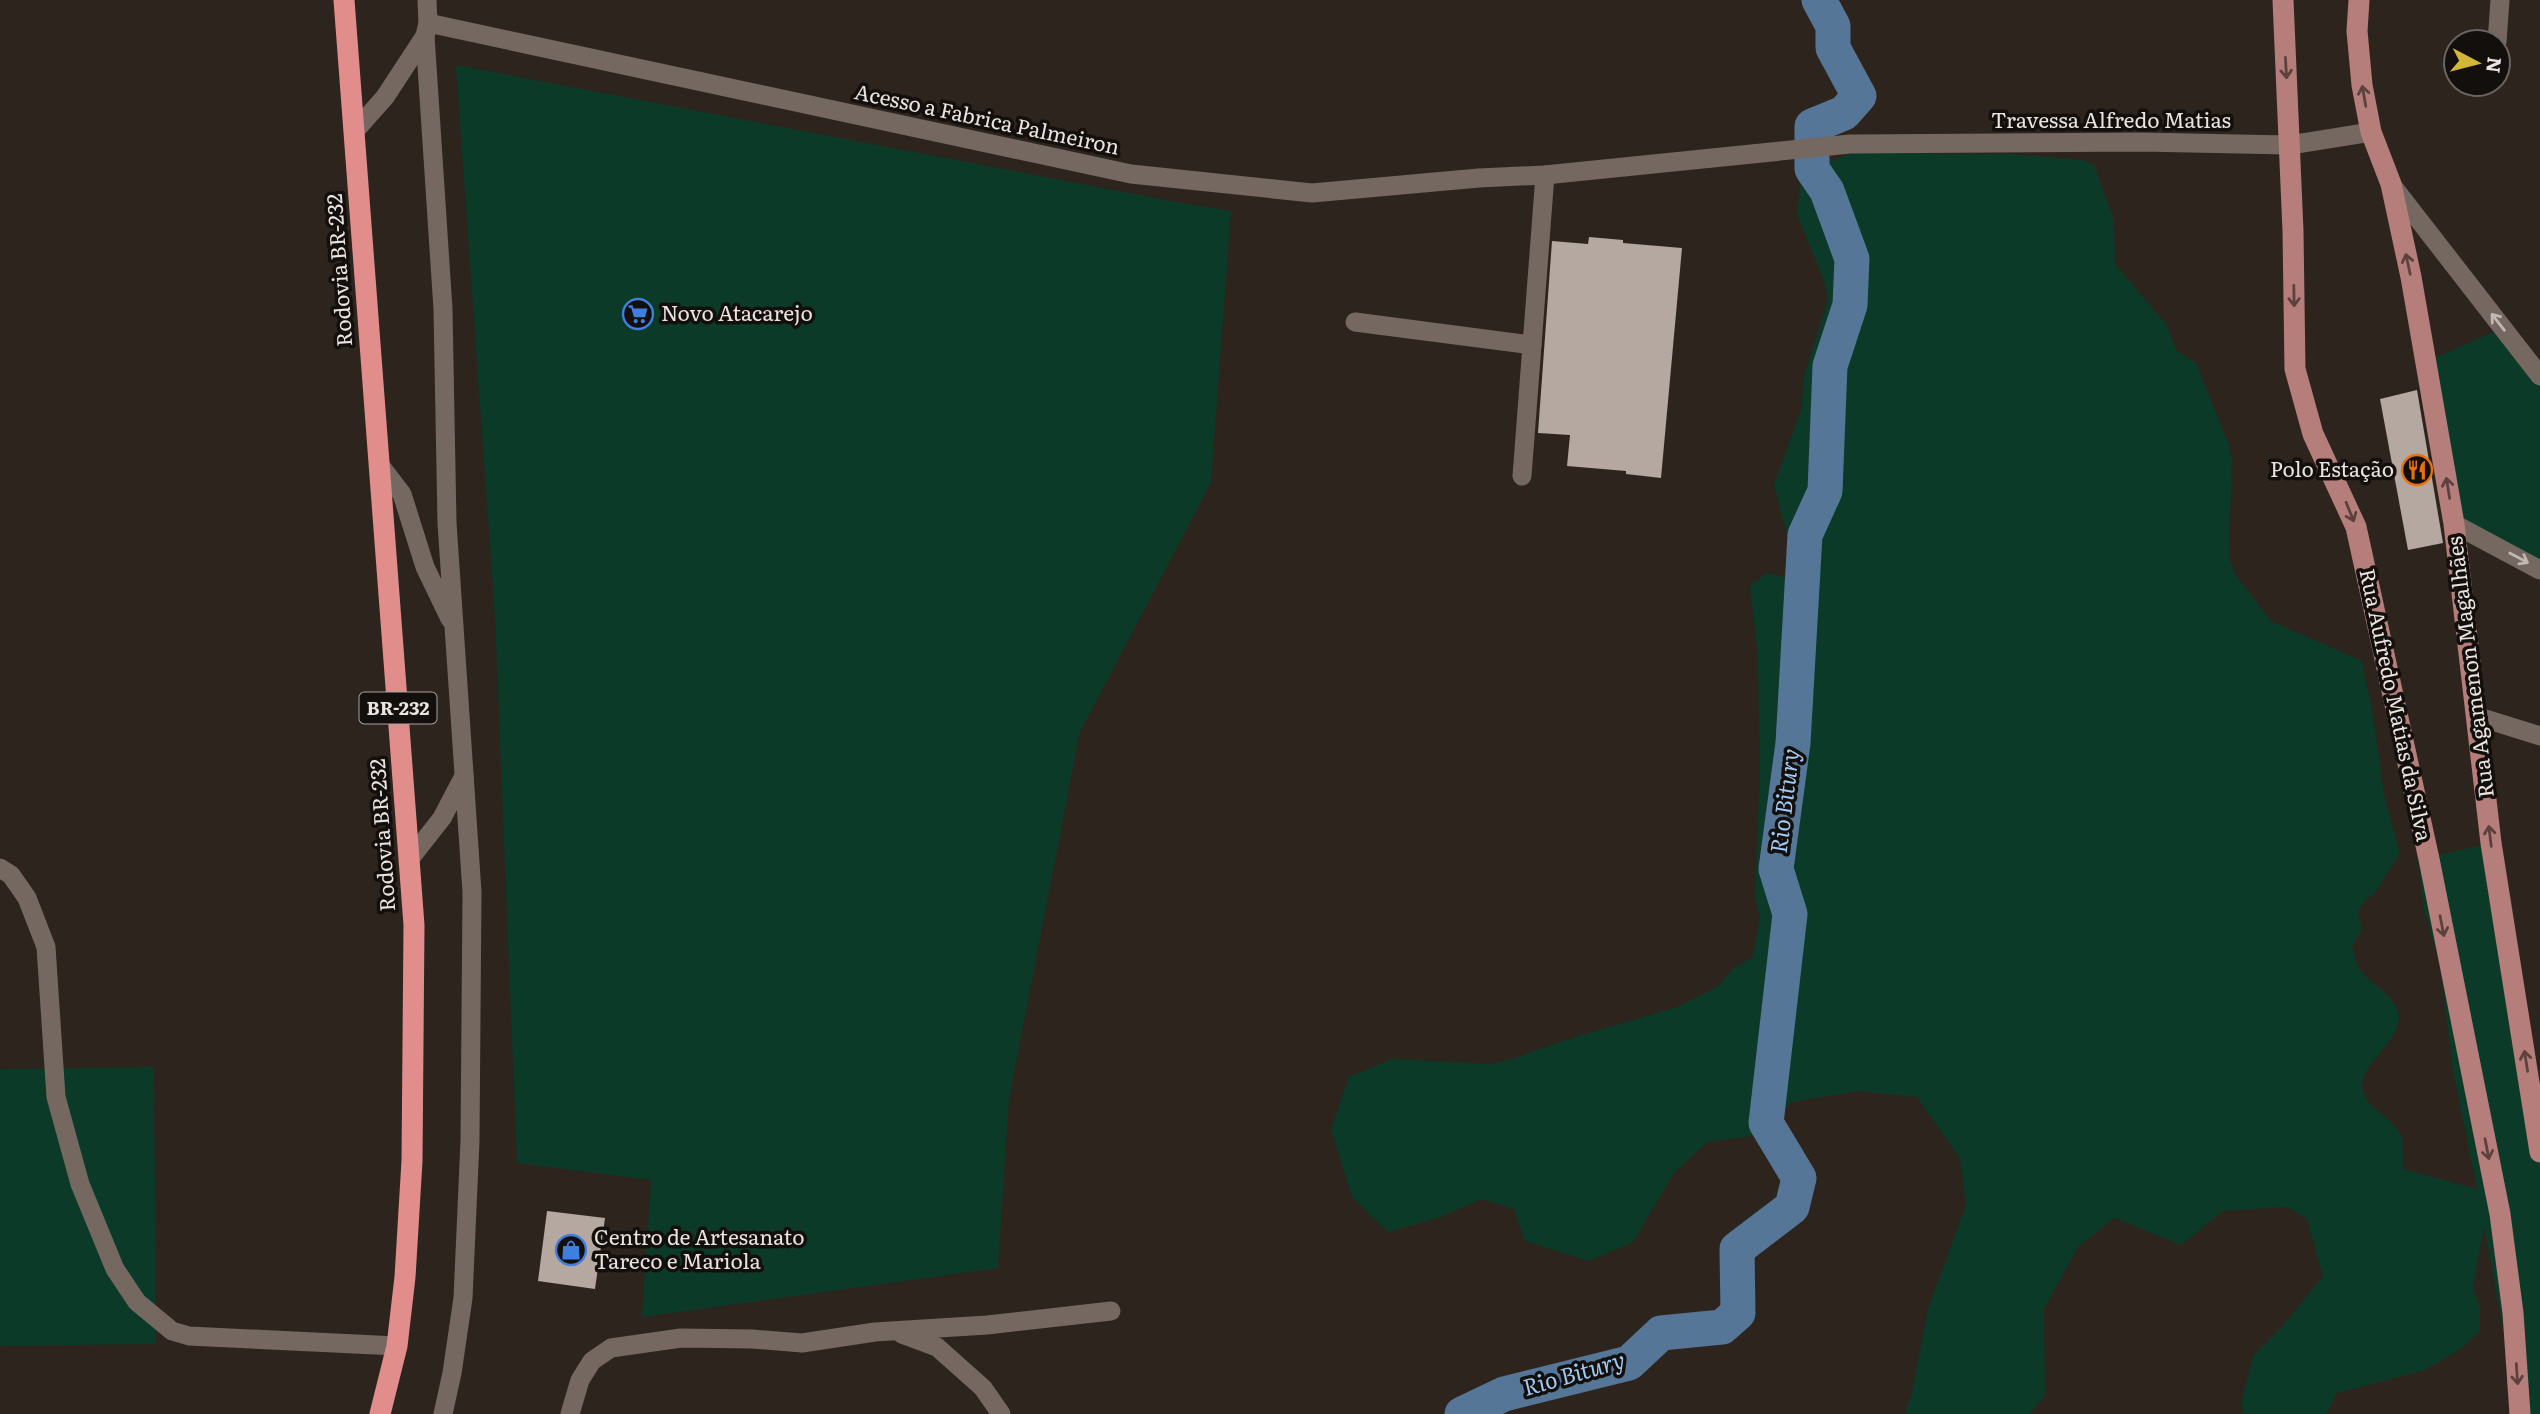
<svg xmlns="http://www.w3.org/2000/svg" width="2540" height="1414" viewBox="0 0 2540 1414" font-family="Literata,serif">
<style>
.green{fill:#0b3a28}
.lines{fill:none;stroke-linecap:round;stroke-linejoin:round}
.river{stroke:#557697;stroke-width:35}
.building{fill:#b4a8a0}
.minor{stroke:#746861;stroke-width:19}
.major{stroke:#b57e7b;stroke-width:21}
.highway{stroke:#e18d8c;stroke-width:21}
.oneway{stroke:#5c413e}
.oneway2{stroke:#c1b8b3}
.labels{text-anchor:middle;stroke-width:7;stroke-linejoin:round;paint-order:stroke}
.shield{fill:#130f0c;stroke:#aaa3a0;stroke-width:2}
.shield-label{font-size:19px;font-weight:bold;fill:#eae3df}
.street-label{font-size:21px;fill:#eae3df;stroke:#130f0c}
.poi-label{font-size:21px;fill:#eae3df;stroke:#130f0c;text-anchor:start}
.water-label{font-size:23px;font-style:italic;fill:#a0caf5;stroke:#130f0c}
</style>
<rect width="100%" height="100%" fill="#2e241e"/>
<g class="green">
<polygon points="456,65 1182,203 1231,211 1211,483 1080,732 1009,1099 998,1268 642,1317 651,1180 517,1163 495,617"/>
<path d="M1887 148 1928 154H2011L2083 160 2094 165 2114 220 2115 264 2167 325 2177 351 2196 363 2229 445 2232 457 2229 557 2235 574 2271 621 2362 661 2374 721 2384 794 2400 853 2374 894 2365 900 2358 912 2362 930 2352 945C2354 954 2356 964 2361 971 2372 985 2397 997 2399 1015 2401 1044 2355 1067 2363 1091 2368 1110 2394 1117 2401 1136 2404 1146 2402 1158 2403 1169L2477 1189 2453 1070 2440 965 2424 908 2418 860 2491 843 2540 1152V1414H2519L2484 1226 2473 1287 2480 1308V1332L2459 1350 2425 1370 2337 1393 2326 1414H2244L2241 1404 2253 1356 2282 1327 2323 1276 2307 1219 2287 1207 2223 1211 2181 1245 2115 1218 2078 1247 2044 1309 2045 1395 2030 1414H1905L1911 1396 1928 1309 1966 1205 1960 1158 1917 1097 1858 1091 1792 1102 1753 1136 1707 1142 1674 1173 1633 1242 1589 1261 1525 1241 1514 1209 1482 1199 1438 1218 1388 1232 1352 1197 1331 1129 1349 1077 1392 1059 1491 1064 1509 1060 1566 1040 1677 1007 1717 987 1733 969 1753 957 1760 918 1755 896 1760 777 1758 657 1750 586 1766 573 1805 581 1822 564 1798 552 1790 546 1774 485 1801 410 1804 376 1828 299 1823 278 1797 214 1801 180 1807 170 1849 154Z"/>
<polygon points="2495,331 2540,389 2540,562 2458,522 2433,359"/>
<polygon points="154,1067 156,1344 0,1346 0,1069"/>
</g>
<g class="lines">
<polyline class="river" points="1462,1414 1504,1394 1629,1363 1661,1333 1722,1327 1738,1313 1737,1249 1792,1207 1799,1178 1766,1123 1790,914 1776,869 1793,743 1805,535 1825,491 1830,366 1850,305 1852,259 1827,191 1812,169 1812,126 1844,113 1859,96 1833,48 1833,26 1819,0"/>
</g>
<g class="building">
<polygon points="1589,237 1623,240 1623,243 1682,248 1661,478 1626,474 1626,471 1567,466 1570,435 1538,433 1552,241 1588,244"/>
<polygon points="2417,390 2443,543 2408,550 2380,399"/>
<polygon points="547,1211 605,1218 595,1289 538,1281"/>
</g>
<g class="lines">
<g class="minor">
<polyline points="428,23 1131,174 1312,193 1479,178 1545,175 1850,144 2141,142 2290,145 2371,132"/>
<polyline points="425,36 443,309 447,523 472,892 470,1141 463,1298 452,1373 443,1414"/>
<polyline points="2497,42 2500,0"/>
<polyline points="354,132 385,97 425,36 428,23 427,0"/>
<polyline points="2391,184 2540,376"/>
<polyline points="1355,322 1532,345"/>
<polyline points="379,464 402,494 425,567 450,619"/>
<polyline points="1522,476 1545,175"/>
<polyline points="2454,524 2540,570"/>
<polyline points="2476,716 2540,736"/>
<polyline points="409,860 442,818 464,776"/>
<polyline points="0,868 11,875 27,898 46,947 56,1097 80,1184 115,1269 137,1302 172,1331 189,1336 397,1346"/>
<polyline points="902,1334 937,1347 983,1388 1001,1414"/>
<polyline points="570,1414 580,1380 592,1361 611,1348 681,1338 752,1339 802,1343 875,1332 987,1325 1111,1311"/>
</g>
<g class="major">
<polyline points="2283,0 2293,231 2295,369 2313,434 2356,527 2429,859 2500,1214 2513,1313 2520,1414"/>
<polyline points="2359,0 2357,31 2362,85 2371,132 2391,184 2411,277 2454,524 2491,843 2540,1152"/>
</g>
<polyline class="highway" points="344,0 414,925 412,1161 405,1277 397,1346 380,1414"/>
</g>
<defs><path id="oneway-shaft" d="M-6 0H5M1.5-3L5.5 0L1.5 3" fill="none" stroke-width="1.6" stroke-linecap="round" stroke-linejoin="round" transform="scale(1.75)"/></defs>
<g class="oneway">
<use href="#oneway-shaft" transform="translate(2286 68) rotate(87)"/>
<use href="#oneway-shaft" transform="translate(2364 96) rotate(-100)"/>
<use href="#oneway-shaft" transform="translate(2408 264) rotate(-102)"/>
<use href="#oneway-shaft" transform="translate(2294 296) rotate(89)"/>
<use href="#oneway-shaft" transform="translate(2448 488) rotate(-99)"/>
<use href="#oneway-shaft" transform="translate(2350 512) rotate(68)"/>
<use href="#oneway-shaft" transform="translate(2490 836) rotate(-97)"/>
<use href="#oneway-shaft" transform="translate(2442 926) rotate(79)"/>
<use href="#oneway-shaft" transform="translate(2526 1061) rotate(-99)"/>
<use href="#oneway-shaft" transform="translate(2487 1149) rotate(79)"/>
<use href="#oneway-shaft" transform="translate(2517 1374) rotate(86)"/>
</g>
<g class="oneway2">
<use href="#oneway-shaft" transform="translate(2498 322) rotate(-128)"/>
<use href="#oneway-shaft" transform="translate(2519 558) rotate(28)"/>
</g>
<defs>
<g id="supermarket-ring" transform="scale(1.575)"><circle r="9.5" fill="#130f0c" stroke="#3f7fe0" stroke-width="1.5"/><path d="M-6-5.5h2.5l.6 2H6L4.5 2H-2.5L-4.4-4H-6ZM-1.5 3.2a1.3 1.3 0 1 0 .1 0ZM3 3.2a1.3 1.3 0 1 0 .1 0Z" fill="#3f7fe0"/></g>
<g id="restaurant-ring" transform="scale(1.575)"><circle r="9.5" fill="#130f0c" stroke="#e8710a" stroke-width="1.5"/><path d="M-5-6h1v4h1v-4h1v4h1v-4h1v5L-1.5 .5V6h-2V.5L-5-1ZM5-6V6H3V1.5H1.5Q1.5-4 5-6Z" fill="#e8710a"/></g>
<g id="shop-ring" transform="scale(1.575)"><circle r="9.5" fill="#130f0c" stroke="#3f7fe0" stroke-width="1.5"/><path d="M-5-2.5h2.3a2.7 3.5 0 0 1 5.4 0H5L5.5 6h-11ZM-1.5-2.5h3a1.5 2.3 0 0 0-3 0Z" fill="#3f7fe0"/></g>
</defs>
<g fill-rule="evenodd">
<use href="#supermarket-ring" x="638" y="314"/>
<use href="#restaurant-ring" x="2417" y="470"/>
<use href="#shop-ring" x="571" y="1250"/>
</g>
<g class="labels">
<rect class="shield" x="359.5" y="692.5" width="77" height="31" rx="5"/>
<g class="shield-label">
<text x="398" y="715">BR-232</text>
</g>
<g class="street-label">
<text transform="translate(987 120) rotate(12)" y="7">Acesso a Fabrica Palmeiron</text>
<text x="2111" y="128">Travessa Alfredo Matias</text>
<text transform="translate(340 270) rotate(-94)" y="7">Rodovia BR-232</text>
<text transform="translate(2471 667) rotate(-97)" y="7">Rua Agamenon Magalhães</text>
<text transform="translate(2395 705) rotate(78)" y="7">Rua Aufredo Matias da Silva</text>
<text transform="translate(383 835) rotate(-94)" y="7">Rodovia BR-232</text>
</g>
<g class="poi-label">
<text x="661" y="321">Novo Atacarejo</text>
<text x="2394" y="477" text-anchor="end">Polo Estação</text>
<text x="594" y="1245">Centro de Artesanato<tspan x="594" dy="24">Tareco e Mariola</tspan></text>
</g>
<g class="water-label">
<text transform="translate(1785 801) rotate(-83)" y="8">Rio Bitury</text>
<text transform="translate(1574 1374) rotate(-16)" y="8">Rio Bitury</text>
</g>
</g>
<g transform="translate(2477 63) rotate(97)"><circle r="33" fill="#130f0c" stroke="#696460" stroke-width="2"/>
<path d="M0-5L12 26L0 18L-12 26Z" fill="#d2b635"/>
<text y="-10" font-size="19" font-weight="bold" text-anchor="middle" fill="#eae3df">N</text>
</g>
</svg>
